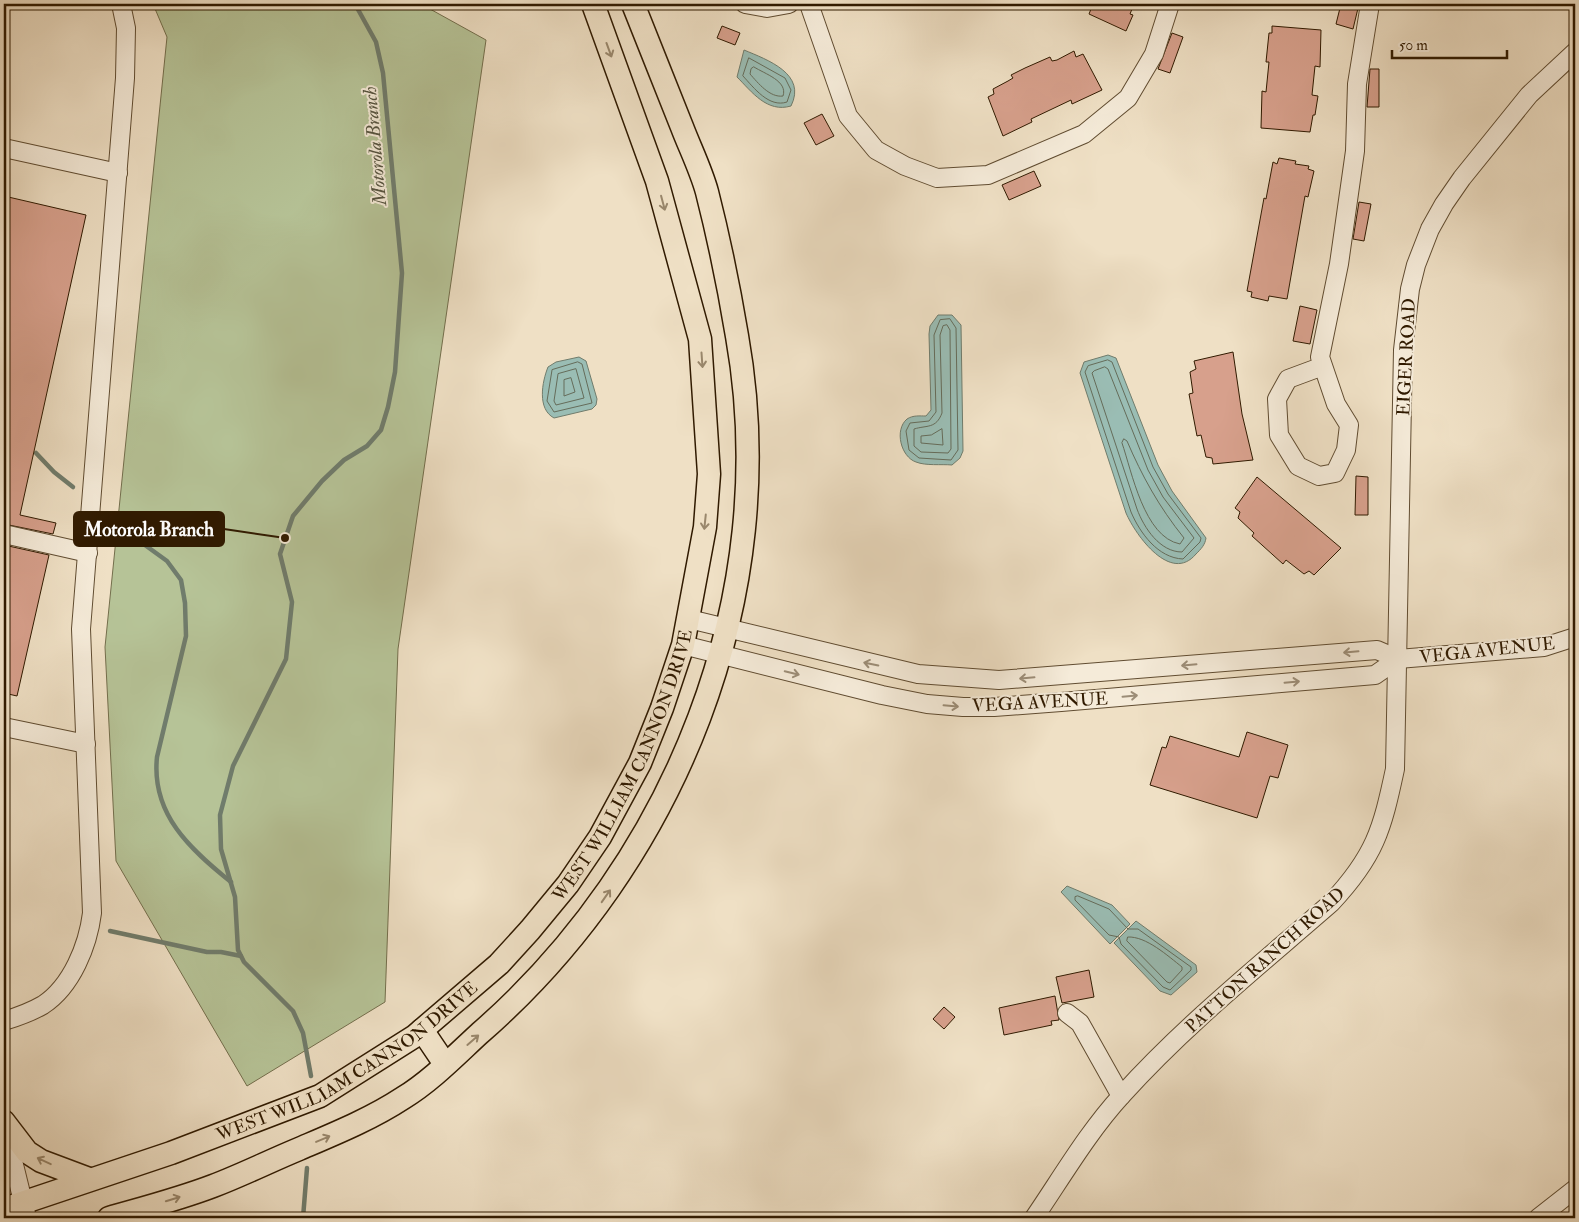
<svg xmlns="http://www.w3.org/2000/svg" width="1579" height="1222" viewBox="0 0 1579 1222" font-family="'IM FELL Double Pica',serif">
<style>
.green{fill:#b6c397;stroke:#736e4c}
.water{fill:#9abdb4;stroke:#707c6c}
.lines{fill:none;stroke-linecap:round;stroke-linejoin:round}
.shore{stroke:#656c5a;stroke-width:1}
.stream{stroke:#707c6c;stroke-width:4.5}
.building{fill:#d7a08c;stroke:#301a00}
.minor-casing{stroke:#604c31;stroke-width:20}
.major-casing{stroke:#301a00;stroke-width:25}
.minor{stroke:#f5ebd9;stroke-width:18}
.major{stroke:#efe0c5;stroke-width:22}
.oneway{stroke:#99876c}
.oneway2{stroke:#9c8d77}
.labels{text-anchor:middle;stroke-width:4;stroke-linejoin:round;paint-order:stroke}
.street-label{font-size:18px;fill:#301a00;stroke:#f5ebd9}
.water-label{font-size:19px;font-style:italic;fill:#55533f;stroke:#f5ebd9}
.leader{fill:none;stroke:#301a00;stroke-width:2}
.callout-dot{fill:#301a00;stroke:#f5ebd9;stroke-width:2}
.callout{fill:#301a00;stroke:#301a00;stroke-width:2}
.callout-label{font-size:19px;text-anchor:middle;font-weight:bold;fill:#fff}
</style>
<rect width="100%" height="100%" fill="#efe0c5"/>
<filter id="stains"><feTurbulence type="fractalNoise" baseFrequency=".004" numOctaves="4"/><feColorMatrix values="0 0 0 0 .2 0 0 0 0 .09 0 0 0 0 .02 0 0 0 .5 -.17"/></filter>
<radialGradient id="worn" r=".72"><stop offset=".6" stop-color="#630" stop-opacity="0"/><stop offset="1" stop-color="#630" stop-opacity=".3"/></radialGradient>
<polygon class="green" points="153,4 421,4 486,40 398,649 385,1002 247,1086 116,861 105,647 167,37"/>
<g class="water">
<path d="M744 50C768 60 807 74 791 106 767 113 752 92 737 77Z"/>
<path d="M938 315H952L961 325 963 451 960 458 952 465C941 464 926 466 916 462 901 457 894 430 907 419 913 415 920 416 926 416L931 410 929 334 930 326Z"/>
<path d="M1108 355 1116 358 1158 465 1172 491 1206 538C1205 545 1201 549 1196 554 1171 584 1136 536 1126 513L1080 373 1084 362Z"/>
<path d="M579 357 586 361 597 399 596 405 592 409 554 418C537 409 542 382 548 367L556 362Z"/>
<polygon points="1067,886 1112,905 1130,924 1110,944 1061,892"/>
<polygon points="1136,921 1196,965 1197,972 1171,995 1160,991 1114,943"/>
</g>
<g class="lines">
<g class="shore">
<path d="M749 58 785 78 791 90 787 102C769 108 754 88 743 76Z"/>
<path d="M754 67C765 74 788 81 783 96 770 98 758 83 750 74L751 69Z"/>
<polygon points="950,319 956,328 958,450 951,460 919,458 909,450 906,431 910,423 929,421 936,412 934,335 940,320"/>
<path d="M947 325 950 330 951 449 948 453 921 452 914 446V429C927 425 936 429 942 413L940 335 943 326Z"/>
<path d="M1108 360 1112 362 1153 467 1168 494 1201 538 1200 542 1183 559C1158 558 1140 533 1131 512L1085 372 1088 366Z"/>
<polygon points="578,362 582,364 592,403 554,412 547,401 552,370"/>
<path d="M1105 367 1108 369 1148 470 1163 497 1194 538 1182 552C1160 552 1144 528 1137 509L1092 373 1094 371Z"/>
<polygon points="576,369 584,398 556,405 554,401 558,374"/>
<polygon points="571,378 575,392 564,396 564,380"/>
<polygon points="942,429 943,445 921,443 921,436 931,435"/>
<path d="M1124 439 1127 441C1142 476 1159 507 1184 538L1180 544C1144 537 1132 472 1122 443Z"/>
<polygon points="1078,896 1109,909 1128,929 1138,929 1191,967 1191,970 1170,990 1163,987 1121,944 1119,937 1109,935 1075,900 1075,897"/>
<path d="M1128 937C1146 936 1168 956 1182 967V970L1170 983 1167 982 1127 941Z"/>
</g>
<g class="stream">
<polyline points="36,453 54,472 73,487"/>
<path d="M109 519 167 561 181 580 185 603 186 636 157 757C151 814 190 849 231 882"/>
<polyline points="110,931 207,952 221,952 241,956"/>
<polyline points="311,1076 303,1033 293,1011 244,962 238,950 235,897 221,849 220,815 233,766 286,659 292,602 280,554 293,516 322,481 344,460 367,446 381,430 388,407 395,372 402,273 383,73 376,42 355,4"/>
<polyline points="303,1218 307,1168"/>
</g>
</g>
<g class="building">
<polygon points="1093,4 1134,4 1130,14 1133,15 1126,31 1089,14"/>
<polygon points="1341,4 1359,4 1353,29 1336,24"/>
<polygon points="722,26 740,33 735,45 717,38"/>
<polygon points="1272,26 1321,30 1320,67 1315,66 1312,95 1318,96 1315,115 1313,115 1310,132 1261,128 1262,91 1266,92 1269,62 1266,62 1269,33 1272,33"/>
<polygon points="1172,33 1183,37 1170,73 1158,69"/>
<polygon points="1074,51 1076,57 1083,54 1102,90 1072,104 1071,100 1031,119 1032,122 1003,136 988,97 994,94 993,89 1008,81 1013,78 1011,75 1025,68 1050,57 1052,61 1057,60"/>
<polygon points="1370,69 1379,69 1379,107 1367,107"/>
<polygon points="822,114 834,136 816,145 804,123"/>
<polygon points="1279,158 1296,161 1295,164 1309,166 1308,169 1314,171 1308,197 1305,196 1287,299 1269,296 1268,301 1251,297 1252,292 1247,291 1264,198 1266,199 1273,162 1277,164"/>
<polygon points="1034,171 1041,186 1009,200 1002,185"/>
<polygon points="4,196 86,215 20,515 56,523 53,534 4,524"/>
<polygon points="1359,202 1371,204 1364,241 1353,239"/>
<polygon points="1300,306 1317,310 1310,344 1293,341"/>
<polygon points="1233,352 1242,414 1253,460 1213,464 1212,458 1206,457 1201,435 1197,436 1189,394 1193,393 1190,372 1196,369 1194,361"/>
<polygon points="1356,476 1368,477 1368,515 1355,515"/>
<polygon points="1257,477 1341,548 1314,575 1309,571 1304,574 1286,560 1283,564 1252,536 1254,533 1238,518 1240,512 1235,508"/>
<polygon points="4,545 49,555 17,696 4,693"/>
<polygon points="1247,732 1288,745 1278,778 1270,776 1257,818 1150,785 1162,747 1166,748 1170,736 1239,757"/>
<polygon points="1089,970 1094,997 1062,1003 1056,977"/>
<polygon points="1055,996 1059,1020 1051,1021 1052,1025 1004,1035 999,1008"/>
<polygon points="944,1007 955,1017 944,1029 933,1019"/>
</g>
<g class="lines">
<g class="minor-casing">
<g id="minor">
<polyline points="745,4 767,8 789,4"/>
<polyline points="809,4 848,116 876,150 905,166 937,178 988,175 1084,134 1128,98 1154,54 1170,4"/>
<polyline points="4,148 118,173"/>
<polyline points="1323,366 1288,379 1277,399 1279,435 1298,466 1319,476 1335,473 1346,450 1349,425 1336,404 1320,357 1339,264 1355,151 1357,84 1370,4"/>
<polyline points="4,534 88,553"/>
<polyline points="689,619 918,674 999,680 1377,650 1398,659 1544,647 1575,637"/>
<polyline points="683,645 882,695 927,704 963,707 994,707 1061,702 1375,675 1398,659"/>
<polyline points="4,727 86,744"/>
<polyline points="1067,1013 1080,1023 1121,1096"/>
<path d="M4 1021C17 1017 31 1012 43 1005 72 986 88 945 92 913L81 629 125 78 126 28 121 4"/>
<polyline points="4,1124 27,1218"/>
<path d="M1034 1218C1062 1177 1088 1132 1122 1095 1185 1025 1260 965 1331 903 1375 856 1382 830 1395 769L1403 350 1410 289 1416 265 1430 229 1444 204 1462 178 1529 95 1575 52"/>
<polyline points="1538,1218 1575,1189"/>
</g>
</g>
<g class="major-casing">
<g id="major">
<polyline points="422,1030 445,1064"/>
<polyline points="4,1122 27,1152 41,1161 89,1179"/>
<path id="s1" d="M4 1209 171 1153 320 1096 415 1036 499 964 530 930 568 884 600 837 640 763 662 708 683 645 705 527 709 474 700 339 657 181 593 4"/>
<path d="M109 1218C144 1208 179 1199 213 1186 242 1175 270 1161 299 1149 334 1134 371 1119 403 1098 431 1081 456 1055 480 1033 676 862 783 595 737 336 729 288 719 239 707 192 701 170 690 148 682 127 666 86 649 45 633 4"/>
</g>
</g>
<use href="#minor" class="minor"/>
<use href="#major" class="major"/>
</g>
<defs><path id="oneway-shaft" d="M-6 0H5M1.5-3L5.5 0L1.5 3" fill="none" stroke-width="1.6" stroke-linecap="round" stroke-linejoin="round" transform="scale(1.25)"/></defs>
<g class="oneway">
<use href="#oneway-shaft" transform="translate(609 50) rotate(70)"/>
<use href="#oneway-shaft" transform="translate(663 203) rotate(75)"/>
<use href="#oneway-shaft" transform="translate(702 360) rotate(86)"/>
<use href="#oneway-shaft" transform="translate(705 522) rotate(96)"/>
<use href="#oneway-shaft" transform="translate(606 896) rotate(-55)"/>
<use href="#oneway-shaft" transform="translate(473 1040) rotate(-41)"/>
<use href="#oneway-shaft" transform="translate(323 1139) rotate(-23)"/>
<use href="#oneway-shaft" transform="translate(44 1161) rotate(-155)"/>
<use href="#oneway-shaft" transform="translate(173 1199) rotate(-17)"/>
</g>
<g class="oneway2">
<use href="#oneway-shaft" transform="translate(1351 652) rotate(175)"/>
<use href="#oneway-shaft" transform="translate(871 664) rotate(-168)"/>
<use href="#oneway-shaft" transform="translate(1189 665) rotate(175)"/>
<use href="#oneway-shaft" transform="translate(792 673) rotate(14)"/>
<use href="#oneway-shaft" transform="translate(1027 678) rotate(175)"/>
<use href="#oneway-shaft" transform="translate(1292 682) rotate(-5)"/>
<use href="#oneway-shaft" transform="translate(1130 696) rotate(-5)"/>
<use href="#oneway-shaft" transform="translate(951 706) rotate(5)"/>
</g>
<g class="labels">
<g class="street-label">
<text transform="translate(1406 357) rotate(-87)" y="6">EIGER ROAD</text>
<text transform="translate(1487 650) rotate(-6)" y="6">VEGA AVENUE</text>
<text transform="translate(1040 702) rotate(-3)" y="6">VEGA AVENUE</text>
<text dy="6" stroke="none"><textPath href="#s1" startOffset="796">WEST WILLIAM CANNON DRIVE</textPath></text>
<text transform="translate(1265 960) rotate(-42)" y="6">PATTON RANCH ROAD</text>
<text dy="6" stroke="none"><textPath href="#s1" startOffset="376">WEST WILLIAM CANNON DRIVE</textPath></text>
</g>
<g class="water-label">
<text transform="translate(374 146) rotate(-95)" y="7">Motorola Branch</text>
</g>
</g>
<path class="leader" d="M285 538L224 529"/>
<circle class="callout-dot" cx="285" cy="538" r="5"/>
<rect class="callout" x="74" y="512" width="150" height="34" rx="5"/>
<g class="callout-label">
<text x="149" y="536">Motorola Branch</text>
</g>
<rect width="1579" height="1222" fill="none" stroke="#efe0c5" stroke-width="20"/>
<rect x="5" y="5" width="1569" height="1212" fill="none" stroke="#301a00" stroke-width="2.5"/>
<rect x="10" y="10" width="1559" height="1202" fill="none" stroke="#301a00"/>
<path d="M1392 50v8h115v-8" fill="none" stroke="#301a00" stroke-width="2.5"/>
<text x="1399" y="50" font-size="15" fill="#301a00" stroke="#f5ebd9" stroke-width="4" paint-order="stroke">50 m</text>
<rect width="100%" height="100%" filter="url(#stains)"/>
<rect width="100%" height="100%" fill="url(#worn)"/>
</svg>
